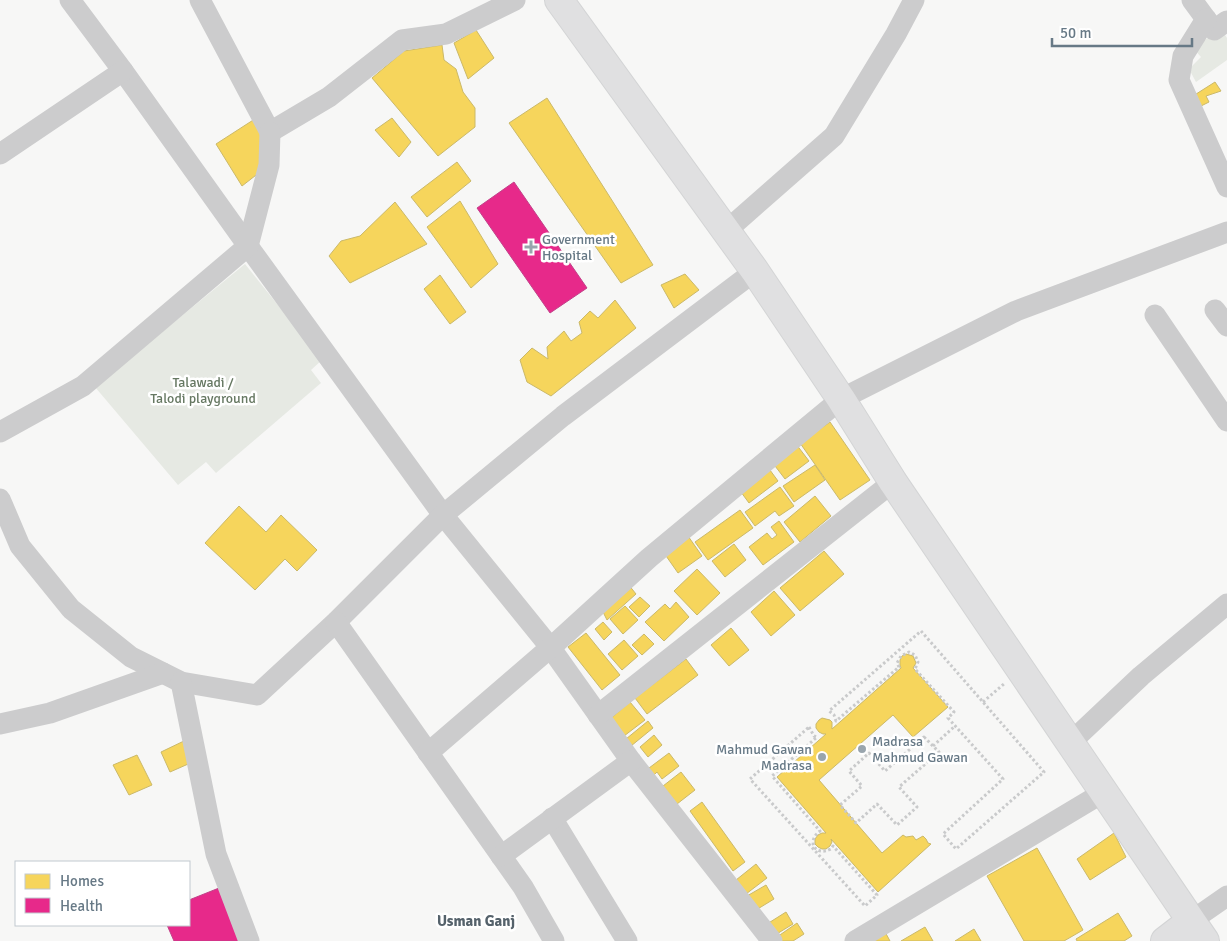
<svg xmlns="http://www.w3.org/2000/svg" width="1227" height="941" viewBox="0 0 1227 941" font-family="Signika,sans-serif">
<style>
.green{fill:#e6e9e3}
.homes{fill:#f6d55c;stroke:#cbb969}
.health{fill:#e7298a;stroke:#c14189}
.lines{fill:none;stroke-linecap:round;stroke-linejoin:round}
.secondary-casing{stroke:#d3d4d5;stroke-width:30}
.path{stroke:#c9cacb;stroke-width:3;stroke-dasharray:2.5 2.5;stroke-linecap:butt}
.street{stroke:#cccccd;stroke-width:21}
.secondary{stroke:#e0e0e1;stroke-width:28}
.poi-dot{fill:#99a5ad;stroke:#fff;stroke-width:2}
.labels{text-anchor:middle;stroke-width:5;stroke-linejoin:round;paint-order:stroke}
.poi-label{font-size:14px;fill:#677986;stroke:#fff;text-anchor:start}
.park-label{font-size:14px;fill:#667862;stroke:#fff}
.neighbourhood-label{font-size:15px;font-weight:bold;fill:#55626b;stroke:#fff}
</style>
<rect width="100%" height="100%" fill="#f7f7f6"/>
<g class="green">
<polygon points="1221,29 1227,38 1227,60 1196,82 1189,69 1201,57 1193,48"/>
<polygon points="245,264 322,360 311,370 321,383 216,473 206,462 178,485 95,387"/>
</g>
<g class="homes">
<polygon points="476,30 494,58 468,79 454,43"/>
<polygon points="442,45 444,60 456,69 463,92 475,108 475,127 438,156 372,78 404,51"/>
<polygon points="1215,82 1221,91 1206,96 1209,102 1199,107 1193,96"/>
<polygon points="547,98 653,265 621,283 509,123"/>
<polygon points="261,115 269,165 242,186 216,144"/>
<polygon points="392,118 411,142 399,157 375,130"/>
<polygon points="457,162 471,181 427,217 411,197"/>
<polygon points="460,201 498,264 471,288 427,227"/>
<polygon points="395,202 427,244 350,283 329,256 341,241 360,236"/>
<polygon points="685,274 699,290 674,308 661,285"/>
<polygon points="440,275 466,312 450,324 424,289"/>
<polygon points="615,300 636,328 551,396 527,382 520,360 532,348 548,359 547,347 564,331 571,341 582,333 579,322 590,311 598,318"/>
<polygon points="830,422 870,480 840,500 800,443"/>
<polygon points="796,444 809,461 785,479 772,462"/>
<polygon points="815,465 825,480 794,502 783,486"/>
<polygon points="767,466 778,481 749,503 738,488"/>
<polygon points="780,487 794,506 779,516 775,511 755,526 745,512"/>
<polygon points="815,496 831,516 800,542 784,522"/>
<polygon points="239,506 266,532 281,515 317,550 297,571 285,559 255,590 205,543"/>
<polygon points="740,510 753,528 708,560 695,542"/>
<polygon points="779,521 794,542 763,565 749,547 767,533 772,539 777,535 771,527"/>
<polygon points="688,536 702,556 678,573 664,553"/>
<polygon points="734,544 746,560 725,577 712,561"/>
<polygon points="824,551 844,574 800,611 780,588"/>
<polygon points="697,569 720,593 697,615 674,591"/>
<polygon points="628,584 636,594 607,620 601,608"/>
<polygon points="774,591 795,615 771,636 751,612"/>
<polygon points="640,597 650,606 639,617 629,607"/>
<polygon points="676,602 689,617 664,641 645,622 665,604 670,609"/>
<polygon points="625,606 638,620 623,634 610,619"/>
<polygon points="603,622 612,632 604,640 595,629"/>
<polygon points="731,628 749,650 729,666 711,645"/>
<polygon points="586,633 620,675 602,690 568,647"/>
<polygon points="644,634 654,644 642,655 632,645"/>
<polygon points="624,640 638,656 622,670 608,654"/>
<polygon points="906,654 913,656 916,663 913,668 948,707 913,737 893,715 819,780 882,853 903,835 906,837 913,836 916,840 923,836 926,839 928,843 931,844 878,892 831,839 832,842 830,846 826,849 822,849 818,847 815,844 815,839 818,835 822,833 826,833 777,777 826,734 823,734 819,732 816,728 816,724 819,720 822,718 830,720 832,722 832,729 901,668 900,665 900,660 902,656"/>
<polygon points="686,659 698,675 647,714 635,698"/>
<polygon points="630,702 645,720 624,736 610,719"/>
<polygon points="648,721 653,728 631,746 626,739"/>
<polygon points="654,735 662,745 648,757 640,747"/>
<polygon points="186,740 195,761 170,772 161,752"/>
<polygon points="669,753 679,766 662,779 657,772 654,775 649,768"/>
<polygon points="137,755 152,785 129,795 113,765"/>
<polygon points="681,772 695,790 677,804 663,786"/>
<polygon points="702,802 745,862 733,871 690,811"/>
<polygon points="1114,833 1126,857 1090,880 1077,859"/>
<polygon points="1037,848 1083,930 1064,941 1024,941 987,876"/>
<polygon points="756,864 767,878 746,894 736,880"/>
<polygon points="766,885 774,899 756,910 747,896"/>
<polygon points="786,912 793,924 775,935 767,924"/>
<polygon points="1118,913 1132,936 1124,941 1077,941 1076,939"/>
<polygon points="797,923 804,934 793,941 779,941 777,937"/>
<polygon points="925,927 933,941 901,941"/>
<polygon points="974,929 981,941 955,941"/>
<polygon points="884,930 890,941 864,941"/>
</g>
<g class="health">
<polygon points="514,182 587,288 550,313 477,208"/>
<polygon points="219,888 240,941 174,941 167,925 189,925 189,900"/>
</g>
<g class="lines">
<g class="secondary-casing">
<g id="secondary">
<polyline points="559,0 755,271 841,399 893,482 1205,941"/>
<polyline points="1165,941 1191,921"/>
</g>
</g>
<g class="path">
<polygon points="921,631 1044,772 956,849 943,834 1003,779 948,718 954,712 915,669 918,662 915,655 909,652 901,656 897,663 899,667 836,721 834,715 829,711"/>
<polyline points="983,702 1005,683"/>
<path d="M809 727 814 736 817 737 772 776 820 831C806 841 815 857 831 849L833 846 877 895 865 906 750 779Z"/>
<polygon points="924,737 939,752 899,787 917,807 897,825 877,804 856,823 840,805 862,786 849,771 869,753 885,771"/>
<polyline points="933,746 955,726"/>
</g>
<g class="street">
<polyline points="70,0 123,71 248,246 443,515 550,647 631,761 772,941"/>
<polyline points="200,0 270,132 329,97 402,40 446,34 515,0"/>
<polyline points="1192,0 1214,30 1227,21"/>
<polyline points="1206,19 1183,56 1179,80 1227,187"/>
<polyline points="0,154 123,71"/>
<polyline points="726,231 834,136 896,34 914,0"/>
<polyline points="1215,310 1227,326"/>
<polyline points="1155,315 1227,421"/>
<polyline points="0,432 83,386 248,246 269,165 270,132"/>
<polyline points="0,499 20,546 71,609 131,657 181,682 257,695 336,622 443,515 563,416 755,271"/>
<polyline points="336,622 523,887 554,941"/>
<polyline points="181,682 216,854 249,941"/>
<polyline points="598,715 893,482"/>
<polyline points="0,724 50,713 163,673"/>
<polyline points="1070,743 1141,676 1227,604"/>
<polyline points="428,753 558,641 649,558 841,399 1016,311 1227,232"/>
<polyline points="552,818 627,941"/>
<polyline points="501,856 631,761"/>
<polyline points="1191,921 1227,896"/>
<polyline points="855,941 1104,792"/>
</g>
<use href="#secondary" class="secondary"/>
</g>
<g class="poi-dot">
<path d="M528.5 239.5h5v5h5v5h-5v5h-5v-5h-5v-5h5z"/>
<circle cx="862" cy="749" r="5"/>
<circle cx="822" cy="757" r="5"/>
</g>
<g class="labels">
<g class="poi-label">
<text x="542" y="244">Government<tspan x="542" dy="16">Hospital</tspan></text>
<text x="872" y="746">Madrasa<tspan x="872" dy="16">Mahmud Gawan</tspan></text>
<text x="812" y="754" text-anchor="end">Mahmud Gawan<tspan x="812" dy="16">Madrasa</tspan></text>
</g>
<g class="park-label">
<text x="203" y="387">Talawadi /<tspan x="203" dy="16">Talodi playground</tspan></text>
</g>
<g class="neighbourhood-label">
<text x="476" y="926">Usman Ganj</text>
</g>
</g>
<rect x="15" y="861" width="175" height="65" fill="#ffffff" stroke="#c2c9cf"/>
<rect x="25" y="874" width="25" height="15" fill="#f6d55c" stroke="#c2c9cf"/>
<text x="60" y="886" font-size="15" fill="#677986">Homes</text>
<rect x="25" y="898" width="25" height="15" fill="#e7298a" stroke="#c2c9cf"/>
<text x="60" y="911" font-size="15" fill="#677986">Health</text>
<path d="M1052 38v8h140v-8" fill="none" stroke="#677986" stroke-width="2.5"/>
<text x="1060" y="38" font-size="15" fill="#677986" stroke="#ffffff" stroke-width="4" paint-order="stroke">50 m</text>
</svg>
